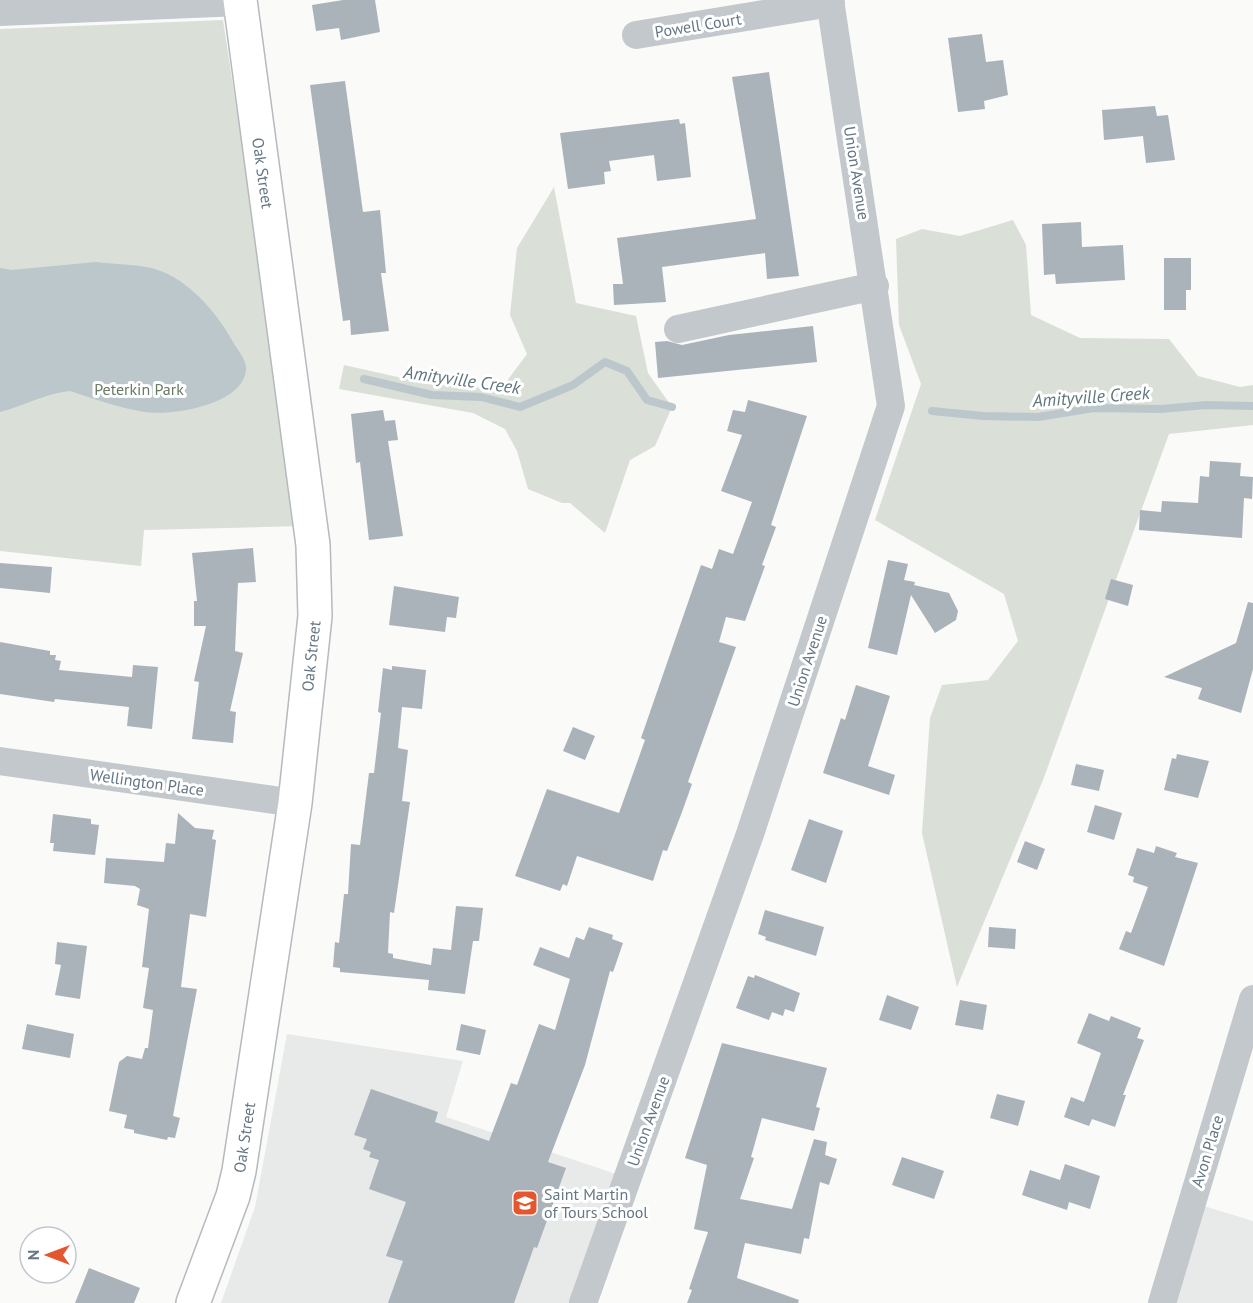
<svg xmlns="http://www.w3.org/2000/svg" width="1253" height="1303" viewBox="0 0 1253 1303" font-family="'PT Sans',sans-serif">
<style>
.built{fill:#e8e9e9}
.green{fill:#dadfd7}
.water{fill:#bbc7cb}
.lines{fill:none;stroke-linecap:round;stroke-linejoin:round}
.stream{stroke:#bbc7cb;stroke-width:8}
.building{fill:#aab3b9}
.major-casing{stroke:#b5babe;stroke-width:36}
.minor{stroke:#c3c8cc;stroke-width:28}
.major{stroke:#fff;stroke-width:33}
.labels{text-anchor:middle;stroke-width:6;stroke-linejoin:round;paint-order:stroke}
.street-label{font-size:16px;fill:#657683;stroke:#fff}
.park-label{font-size:16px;fill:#687a64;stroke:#fff}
.poi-label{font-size:16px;fill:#657683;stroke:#fff;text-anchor:start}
.water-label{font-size:18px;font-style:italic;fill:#60757c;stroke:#fff}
</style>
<rect width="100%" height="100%" fill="#fafaf8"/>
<g class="built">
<polygon points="287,1034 463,1061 446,1117 625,1177 582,1303 221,1303 255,1207"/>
<polygon points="1204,1206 1253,1221 1253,1303 1174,1303"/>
</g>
<g class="green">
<polygon points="223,20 300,526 144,530 141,566 0,551 0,29"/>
<polygon points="554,187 576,303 636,316 648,373 672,407 655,446 630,460 605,533 570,503 562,503 528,489 517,451 505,429 473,413 339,389 344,365 429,384 501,389 527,354 510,315 517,248"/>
<polygon points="1013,220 1026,245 1031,315 1080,338 1169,339 1198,376 1240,387 1253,385 1253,425 1169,434 1043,780 957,987 922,833 930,718 942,685 988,680 1018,641 1004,594 875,520 921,384 899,325 896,239 922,229 960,236"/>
</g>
<path class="water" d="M96 262C112 264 130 264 146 267 184 273 216 311 233 342 238 351 247 360 246 370 243 405 172 416 145 412 120 408 94 399 70 391 47 393 23 406 0 412V268L12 270Z"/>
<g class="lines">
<g class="stream">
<polyline points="364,379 432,395 481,397 520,407 573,385 605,362 627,371 647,400 672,407"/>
<polyline points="932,411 983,416 1038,417 1094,408 1161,409 1206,405 1253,406"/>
</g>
</g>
<g class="building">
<polygon points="343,0 375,0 380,32 341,40 339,28 316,31 312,5"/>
<polygon points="982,34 986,62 1003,60 1008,95 984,101 985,109 958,112 948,38"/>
<polygon points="769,72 799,276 767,279 765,253 662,267 666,302 614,305 613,284 623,284 617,238 756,219 732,77"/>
<polygon points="345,81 363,212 380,210 386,273 381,273 389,331 351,335 350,320 343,321 310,85"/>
<polygon points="1155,106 1157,116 1168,115 1175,160 1146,163 1143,136 1104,140 1102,110"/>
<polygon points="679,119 680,124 685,123 691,177 657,181 654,155 609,161 611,171 604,172 605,184 568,189 560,133"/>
<polygon points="1081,222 1082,247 1123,245 1125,280 1056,284 1055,274 1044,275 1042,224"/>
<polygon points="1164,258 1191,258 1191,290 1186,290 1186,310 1164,310"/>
<polygon points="813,326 817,362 658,378 655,342 667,341 682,345 729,335"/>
<polygon points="748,400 807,416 771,525 776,527 762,565 765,566 745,621 726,617 719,642 736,647 688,782 692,784 682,812 667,851 663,850 653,881 577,856 567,886 563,884 560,891 515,876 547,789 619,813 645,740 641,738 701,565 712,569 719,549 733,554 752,502 721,491 742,435 727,431 733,410 745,412"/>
<polygon points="383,410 385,421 395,420 398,440 388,441 403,536 369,540 360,462 356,463 351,414"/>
<polygon points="1210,461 1241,463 1240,476 1253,477 1252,499 1244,498 1242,538 1139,530 1140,510 1161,512 1162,501 1198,503 1200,476 1209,477"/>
<polygon points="253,548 256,582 238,583 235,651 243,653 230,711 236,712 233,743 192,739 199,682 194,681 206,626 194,626 194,601 197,601 192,553"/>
<polygon points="888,560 908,564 904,580 915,582 914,585 949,593 958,611 956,620 935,633 911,595 897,655 868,648"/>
<polygon points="0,563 52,567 50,593 0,588"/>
<polygon points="1111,579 1133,585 1128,606 1105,599"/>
<polygon points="394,586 459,597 456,618 447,617 445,632 389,625"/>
<polygon points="1248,602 1253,603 1253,669 1241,713 1198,699 1202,688 1164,677 1236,643"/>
<polygon points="0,642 50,651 50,655 56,655 55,660 61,661 59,670 132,677 133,665 158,667 152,729 127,726 129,707 55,699 54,702 0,694"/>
<polygon points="392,666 426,670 422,709 402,707 398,748 408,750 402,801 410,802 394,913 390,912 388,953 393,954 393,958 431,965 433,948 451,950 456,906 483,908 479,941 473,941 465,994 428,990 429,980 340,972 340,968 333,967 335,942 339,943 344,894 348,894 351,844 360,845 369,773 374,773 381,713 378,712 383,668 392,670"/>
<polygon points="856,685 890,696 868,766 895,775 889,795 823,773 841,718 845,720"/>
<polygon points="573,727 595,736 585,760 563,751"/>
<polygon points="1177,754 1209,761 1198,798 1164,790 1172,758 1176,759"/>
<polygon points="1076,764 1104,770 1099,791 1071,785"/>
<polygon points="1095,805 1122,813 1114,840 1087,832"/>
<polygon points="178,813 195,828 214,830 212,839 216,840 206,917 190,914 181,987 197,989 173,1116 180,1118 175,1138 168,1137 167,1140 134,1133 134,1130 124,1128 127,1115 109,1111 119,1062 127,1056 142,1059 145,1048 148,1048 153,1010 143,1008 149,968 142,967 149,909 137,905 140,889 135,886 104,883 106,858 164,862 166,843 175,844"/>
<polygon points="53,814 91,819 91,824 99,825 95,855 53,851 54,843 50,843"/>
<polygon points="809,819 843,831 826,883 791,870"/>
<polygon points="1025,841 1045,849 1037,870 1017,862"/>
<polygon points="1156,846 1177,853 1175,857 1198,863 1164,966 1119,949 1126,931 1131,933 1148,887 1133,882 1134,877 1128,875 1137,848 1154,853"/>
<polygon points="765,910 824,927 816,956 765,940 766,937 758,934"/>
<polygon points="589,927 613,935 612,939 623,943 613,972 610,971 585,1065 548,1162 566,1168 537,1248 534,1247 514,1303 388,1303 403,1261 386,1256 406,1202 369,1189 379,1160 369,1157 371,1152 363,1149 367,1139 354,1135 371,1089 438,1112 435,1122 489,1141 511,1083 517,1085 539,1024 555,1030 570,979 533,965 540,947 569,958 576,937 584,940"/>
<polygon points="989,927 1016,929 1015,949 988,947"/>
<polygon points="57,942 87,946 80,999 55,995 61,965 55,964"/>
<polygon points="755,975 800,993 794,1012 785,1009 783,1016 772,1012 769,1020 736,1008 748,976 754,978"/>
<polygon points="887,995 919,1007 911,1030 879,1020"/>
<polygon points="960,1000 987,1005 983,1030 955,1025"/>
<polygon points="1089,1013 1109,1021 1111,1016 1141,1028 1137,1038 1144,1040 1123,1095 1126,1095 1115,1127 1092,1119 1089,1126 1064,1117 1071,1097 1084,1102 1101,1053 1077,1043"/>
<polygon points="27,1024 74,1034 70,1058 22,1049"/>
<polygon points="461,1024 486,1030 480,1055 456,1050"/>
<polygon points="722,1043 827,1068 816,1107 820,1108 814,1131 762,1118 751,1157 754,1158 740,1199 792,1209 814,1139 827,1142 825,1155 837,1159 829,1185 820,1182 809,1239 804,1238 801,1254 745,1243 737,1278 799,1300 798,1303 687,1303 692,1290 689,1289 708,1232 694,1229 707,1165 685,1158"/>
<polygon points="997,1094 1025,1101 1018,1126 990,1118"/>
<polygon points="902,1157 944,1171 934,1199 892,1185"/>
<polygon points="1065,1164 1100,1176 1090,1209 1069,1202 1067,1210 1022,1195 1030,1170 1060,1180"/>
<polygon points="89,1268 140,1288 134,1303 75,1303"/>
</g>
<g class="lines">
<g class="major-casing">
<g id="major">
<path id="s1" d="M193 1303 233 1196 239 1171 295 803 315 616 313 545 240 0"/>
</g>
</g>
<g class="minor">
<polyline points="0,12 240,2"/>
<polyline points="636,35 831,3"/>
<polyline points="678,329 875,286"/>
<polyline points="0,761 295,803"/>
<polyline points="583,1303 750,834 891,406 830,0"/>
<polyline points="1162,1303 1253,999"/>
</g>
<use href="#major" class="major"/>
</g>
<defs>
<g id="school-square" transform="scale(1.35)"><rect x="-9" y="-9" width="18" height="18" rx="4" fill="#e4572e" stroke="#fff"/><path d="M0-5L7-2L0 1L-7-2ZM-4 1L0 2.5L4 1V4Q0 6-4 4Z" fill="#fff"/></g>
</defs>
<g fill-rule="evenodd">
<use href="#school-square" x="525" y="1203"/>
</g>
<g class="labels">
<g class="street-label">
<text transform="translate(698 25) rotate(-9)" y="6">Powell Court</text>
<text transform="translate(263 173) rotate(82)" y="6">Oak Street</text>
<text transform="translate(857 173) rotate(81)" y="6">Union Avenue</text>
<text dy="6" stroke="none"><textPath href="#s1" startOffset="660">Oak Street</textPath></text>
<text transform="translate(807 661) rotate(-72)" y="6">Union Avenue</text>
<text transform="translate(147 782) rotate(8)" y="6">Wellington Place</text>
<text transform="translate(648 1121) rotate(-70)" y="6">Union Avenue</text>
<text dy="6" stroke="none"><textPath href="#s1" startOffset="174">Oak Street</textPath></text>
<text transform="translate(1207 1151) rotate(-73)" y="6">Avon Place</text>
</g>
<g class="park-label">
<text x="139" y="395">Peterkin Park</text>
</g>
<g class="poi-label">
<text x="544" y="1200">Saint Martin<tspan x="544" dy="18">of Tours School</tspan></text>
</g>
<g class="water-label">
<text transform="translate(462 380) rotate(8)" y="6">Amityville Creek</text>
<text transform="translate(1091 397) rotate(-4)" y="6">Amityville Creek</text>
</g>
</g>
<g transform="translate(48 1255) rotate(270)"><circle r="28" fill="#ffffff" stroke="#c1c8cd" stroke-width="1.5"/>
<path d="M0-4.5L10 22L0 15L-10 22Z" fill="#e4572e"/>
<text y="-9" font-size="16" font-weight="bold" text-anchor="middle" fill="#657683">N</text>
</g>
</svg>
